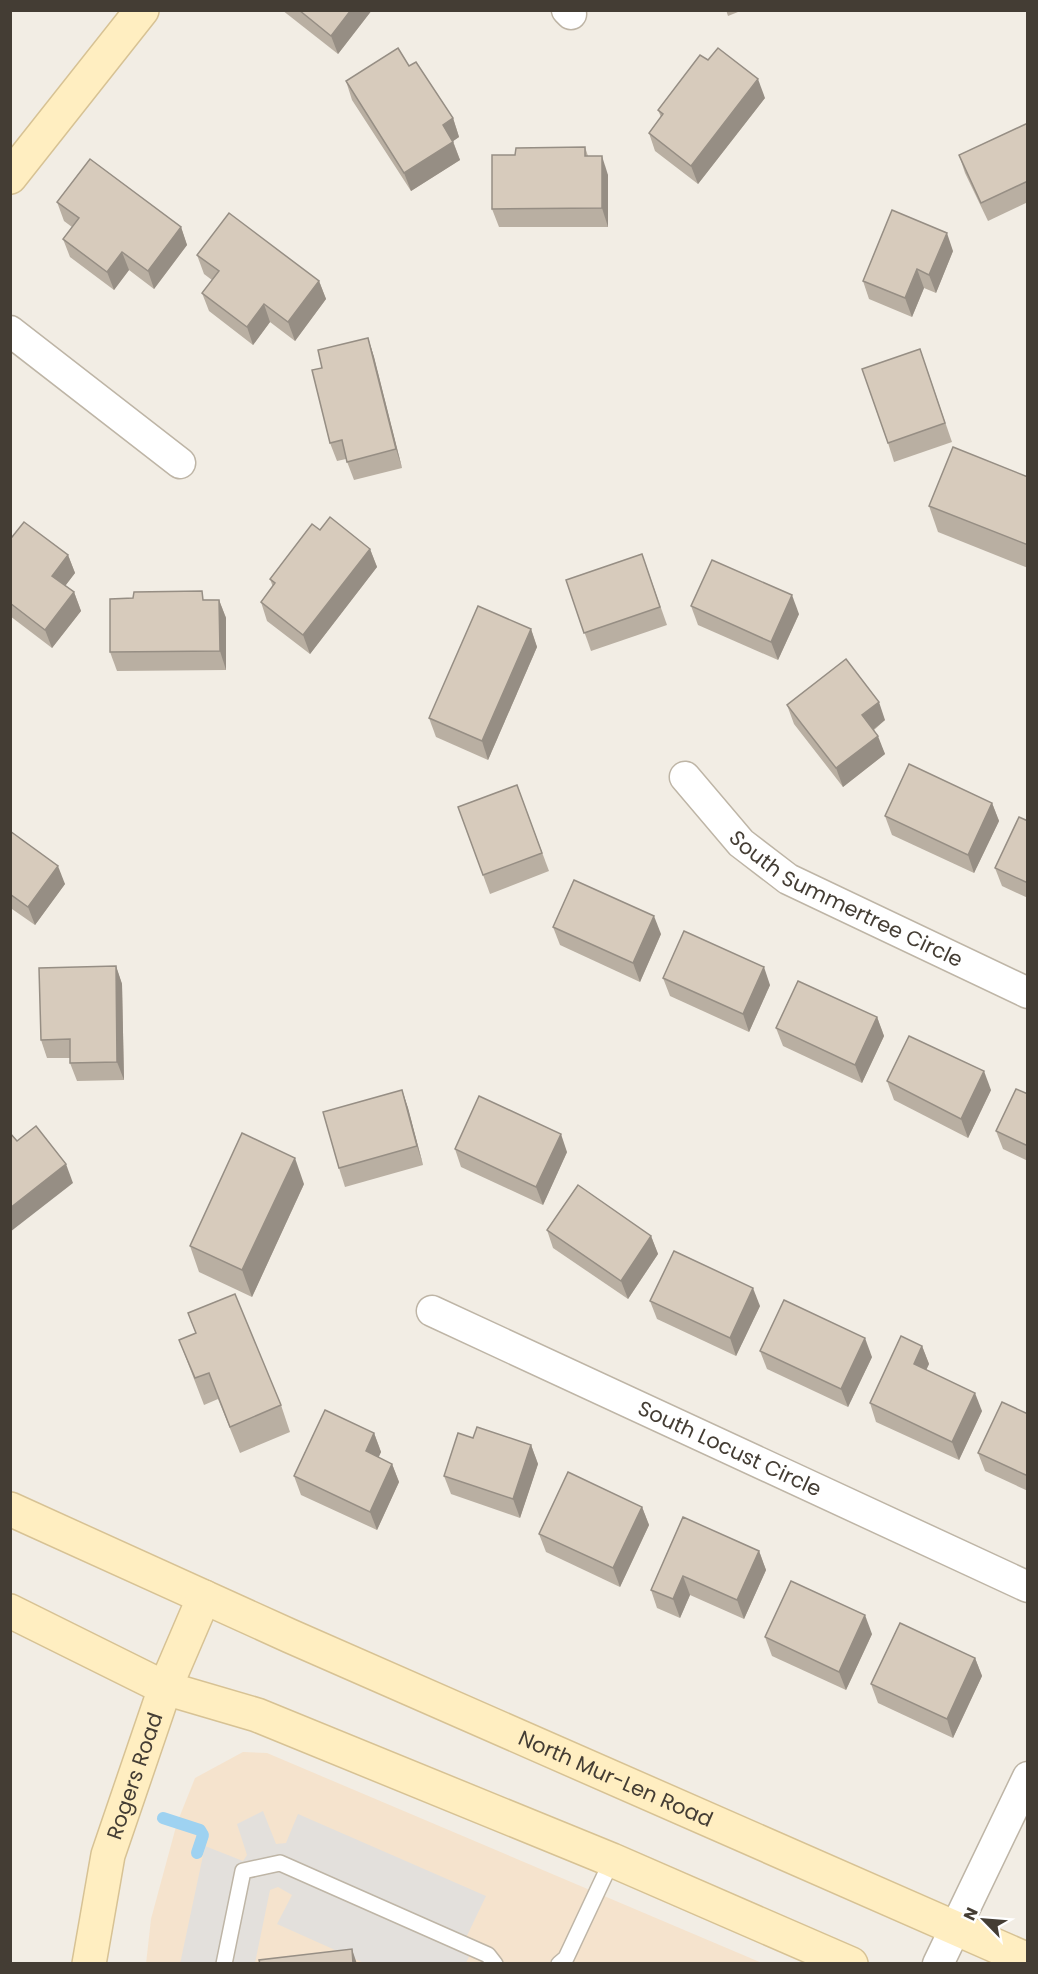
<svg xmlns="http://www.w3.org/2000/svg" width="1038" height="1974" viewBox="0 0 1038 1974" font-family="Poppins,sans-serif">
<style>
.commercial{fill:#f5e3cd}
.parking{fill:#e3e0dc}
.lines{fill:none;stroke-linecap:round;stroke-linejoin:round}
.stream{stroke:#9ed2f1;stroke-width:12}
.lane-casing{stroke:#beb5a6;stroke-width:18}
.street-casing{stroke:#beb5a6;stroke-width:33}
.secondary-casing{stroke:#d7c294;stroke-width:36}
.lane{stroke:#fff;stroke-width:15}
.street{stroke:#fff;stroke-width:30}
.secondary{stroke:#ffeec1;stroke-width:33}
.wall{fill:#b9afa2}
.shaded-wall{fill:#968e84}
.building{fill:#d7cbbc;stroke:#968e84;stroke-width:1.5}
.labels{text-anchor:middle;stroke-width:4.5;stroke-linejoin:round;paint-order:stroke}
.street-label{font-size:21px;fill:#443d34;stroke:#fff}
</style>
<rect width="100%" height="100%" fill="#f2ede4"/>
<polygon class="commercial" points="243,1752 267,1753 762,1963 146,1964 151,1919 177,1823 195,1778"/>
<polygon class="parking" points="263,1811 276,1844 286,1843 298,1814 486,1896 463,1944 473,1948 466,1963 364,1963 277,1924 292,1895 278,1887 270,1890 255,1963 180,1964 205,1846 243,1861 247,1855 237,1824"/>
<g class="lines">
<polyline class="stream" points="163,1818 200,1830 203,1835 197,1853"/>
<g class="lane-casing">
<g id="lane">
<polyline points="224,1964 243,1871 280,1863 488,1955 495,1964"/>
<polyline points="559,1964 566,1958 612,1860"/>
</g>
</g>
<g class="street-casing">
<g id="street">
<polyline points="567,10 571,14"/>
<polyline points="10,331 180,463"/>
<path id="s1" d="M685 777 741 843 788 879 1028 993"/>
<path id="s2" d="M432 1311 1028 1587"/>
<polyline points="938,1964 1028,1777"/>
</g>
</g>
<g class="secondary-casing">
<g id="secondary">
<polyline points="10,177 142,10"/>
<path id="s3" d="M10 1509 290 1636 1028 1960"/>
<polyline points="10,1611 165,1688 257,1715 612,1860 851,1964"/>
<path id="s4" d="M89 1964 108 1855 165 1688 204 1597"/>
</g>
</g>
<use href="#lane" class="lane"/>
<use href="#street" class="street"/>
<use href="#secondary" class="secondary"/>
</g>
<g class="wall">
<polygon points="282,10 372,10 338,54"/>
<polygon points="726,10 743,10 728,16"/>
<polygon points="409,66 453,118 459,137 453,141 460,160 411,191 352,100 346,81"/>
<polygon points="765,98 698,184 655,151 649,133 661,117 658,110"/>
<polygon points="1028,123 1028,202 988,221 965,173 959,155"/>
<polygon points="585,147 588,156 608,175 608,227 499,227 492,209 515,155"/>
<polygon points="57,202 181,227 187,245 154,289 129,270 114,290 70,257 63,239 72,227 64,221"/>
<polygon points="953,251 936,293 924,288 912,317 869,299 863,281"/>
<polygon points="197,255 319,281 326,299 295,341 270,322 253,345 209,311 202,293 212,280 204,274"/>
<polygon points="368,338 374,357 402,468 354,480 346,459 337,461 330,443 322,368"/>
<polygon points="920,349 952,442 894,462 888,443"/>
<polygon points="1028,477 1028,568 938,532 929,506"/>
<polygon points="320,530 370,549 377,567 310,654 267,621 261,602 273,587 270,579"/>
<polygon points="10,536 68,555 75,573 65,586 74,592 81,611 52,648 10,616"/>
<polygon points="642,554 667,625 591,651 566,580"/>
<polygon points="133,598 219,600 226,618 226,670 117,671 110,652"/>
<polygon points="691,606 799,614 778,660 698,625"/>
<polygon points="531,629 537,647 488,760 436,737 429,718"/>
<polygon points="787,705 885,720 874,730 885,754 843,787 794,724"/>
<polygon points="517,785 549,871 490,894 458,807"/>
<polygon points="992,803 999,821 974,873 892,835 885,816"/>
<polygon points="1028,821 1028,898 1002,886 995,868"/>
<polygon points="10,831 65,884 35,925 12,909 10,911"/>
<polygon points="553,927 661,934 640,982 560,945"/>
<polygon points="116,966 122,984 124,1080 77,1081 70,1063 70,1058 47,1058 41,1040"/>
<polygon points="663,978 770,985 749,1032 670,996"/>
<polygon points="877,1017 884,1036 862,1083 783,1046 776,1028"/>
<polygon points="887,1081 991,1090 968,1138 894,1100"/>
<polygon points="402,1090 408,1108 423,1165 345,1187 339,1168"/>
<polygon points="1028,1094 1028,1161 1003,1149 996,1131"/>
<polygon points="455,1149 567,1152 543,1205 461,1167"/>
<polygon points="304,1184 252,1297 199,1272 190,1246"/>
<polygon points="547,1230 651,1236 658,1254 628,1299 553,1248"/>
<polygon points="650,1301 760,1306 736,1356 657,1319"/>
<polygon points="188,1313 281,1405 290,1432 240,1453 218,1399 204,1405 179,1340 196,1334"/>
<polygon points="922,1346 929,1364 926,1370 982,1411 959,1460 876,1422 870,1403"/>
<polygon points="760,1351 872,1357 848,1407 767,1369"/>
<polygon points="1028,1414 1028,1491 985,1471 978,1453"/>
<polygon points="374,1433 381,1452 378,1457 392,1464 399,1482 377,1530 301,1495 294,1476"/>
<polygon points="473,1438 531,1445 538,1464 520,1518 451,1494 444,1476"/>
<polygon points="642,1507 649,1525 620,1587 546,1552 539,1534"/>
<polygon points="683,1517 759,1551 766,1570 744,1619 690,1595 680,1618 657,1608 651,1590"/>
<polygon points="872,1634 846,1690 772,1656 765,1637"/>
<polygon points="975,1658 982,1676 953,1738 878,1703 871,1684"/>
</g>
<g class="shaded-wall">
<polygon points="351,10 372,10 338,54 331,36"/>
<polygon points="758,79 765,98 698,184 691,166"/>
<polygon points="453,118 459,137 449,144 443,125"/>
<polygon points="453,142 460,160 411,191 404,173"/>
<polygon points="602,156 608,175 608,227 602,208"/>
<polygon points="181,227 187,245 154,289 148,271"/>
<polygon points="947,233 953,251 936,293 929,275"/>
<polygon points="122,252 129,270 114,290 107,272"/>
<polygon points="917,269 924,288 912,317 905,298"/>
<polygon points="319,281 326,299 295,341 288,322"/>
<polygon points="264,304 270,322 253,345 247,327"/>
<polygon points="368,338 374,357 402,468 396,449"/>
<polygon points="370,549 377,567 310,654 303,635"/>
<polygon points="68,555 75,573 59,594 52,576"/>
<polygon points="74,592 81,611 52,648 45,630"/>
<polygon points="792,595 799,614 778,660 771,642"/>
<polygon points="219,600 226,618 226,670 220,651"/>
<polygon points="531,629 537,647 488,760 482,741"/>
<polygon points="879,702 885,720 869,733 862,715"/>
<polygon points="878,736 885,754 843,787 836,768"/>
<polygon points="992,803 999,821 974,873 968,855"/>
<polygon points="58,866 65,884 35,925 28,907"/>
<polygon points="654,916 661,934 640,982 633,963"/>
<polygon points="116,966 122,984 124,1080 117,1062"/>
<polygon points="764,967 770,985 749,1032 743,1014"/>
<polygon points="877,1017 884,1036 862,1083 855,1065"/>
<polygon points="984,1071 991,1090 968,1138 961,1119"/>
<polygon points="402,1090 408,1108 423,1165 417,1146"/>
<polygon points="561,1134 567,1152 543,1205 536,1187"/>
<polygon points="295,1158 304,1184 252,1297 242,1270"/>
<polygon points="66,1164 73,1183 10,1232 10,1208"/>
<polygon points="651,1236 658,1254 628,1299 621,1281"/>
<polygon points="753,1288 760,1306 736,1356 730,1338"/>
<polygon points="865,1338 872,1357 848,1407 841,1389"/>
<polygon points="922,1346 929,1364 920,1383 914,1364"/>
<polygon points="975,1393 982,1411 959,1460 952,1442"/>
<polygon points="374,1433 381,1452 373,1470 366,1451"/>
<polygon points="531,1445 538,1464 520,1518 513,1499"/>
<polygon points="392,1464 399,1482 377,1530 370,1512"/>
<polygon points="642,1507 649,1525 620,1587 613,1568"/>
<polygon points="759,1551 766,1570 744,1619 737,1600"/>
<polygon points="683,1576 690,1595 680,1618 673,1599"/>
<polygon points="865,1615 872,1634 846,1690 839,1672"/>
<polygon points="975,1658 982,1676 953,1738 947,1719"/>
<polygon points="352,1949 357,1964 353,1964"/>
</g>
<g class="building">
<polygon points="299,10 351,10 331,36"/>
<polygon points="398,48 409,66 416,62 453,118 443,125 453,142 404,173 346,81"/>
<polygon points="718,48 758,79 691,166 649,133 663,114 658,110 700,55 708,60"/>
<polygon points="1028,123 1028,181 981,203 959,155"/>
<polygon points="585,147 585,156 602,156 602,208 492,209 492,155 515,155 516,148"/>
<polygon points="90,159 181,227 148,271 122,252 107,272 63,239 79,218 57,202"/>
<polygon points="892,210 947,233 929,275 917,269 905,298 863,281"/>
<polygon points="229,213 319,281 288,322 264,304 247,327 202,293 219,271 197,255"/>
<polygon points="368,338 396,449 347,462 342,440 330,443 312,370 322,368 318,350"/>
<polygon points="920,349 945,423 888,443 862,369"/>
<polygon points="953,447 1028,477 1028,545 929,506"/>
<polygon points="330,517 370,549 303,635 261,602 275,583 270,579 312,524 320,530"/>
<polygon points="24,522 68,555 52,576 74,592 45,630 10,603 10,536 12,537"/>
<polygon points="642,554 660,607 584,633 566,580"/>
<polygon points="712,560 792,595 771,642 691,606"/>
<polygon points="202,591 203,600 219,600 220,651 110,652 110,599 133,598 134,592"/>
<polygon points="478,606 531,629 482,741 429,718"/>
<polygon points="846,659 879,702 862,715 878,736 836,768 787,705"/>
<polygon points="909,764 992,803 968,855 885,816"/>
<polygon points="517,785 542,853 483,875 458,807"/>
<polygon points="1019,817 1028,821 1028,883 995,868"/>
<polygon points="10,831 58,866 28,907 10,894"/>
<polygon points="574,880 654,916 633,963 553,927"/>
<polygon points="684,931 764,967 743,1014 663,978"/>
<polygon points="116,966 117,1062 70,1063 70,1039 41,1040 39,968"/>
<polygon points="798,981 877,1017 855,1065 776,1028"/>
<polygon points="909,1036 984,1071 961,1119 887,1081"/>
<polygon points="1016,1089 1028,1094 1028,1146 996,1131"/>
<polygon points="402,1090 417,1146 339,1168 323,1112"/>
<polygon points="479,1096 561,1134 536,1187 455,1149"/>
<polygon points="36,1126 66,1164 10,1208 10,1133 17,1141"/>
<polygon points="242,1133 295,1158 242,1270 190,1246"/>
<polygon points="578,1185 651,1236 621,1281 547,1230"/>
<polygon points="674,1251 753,1288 730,1338 650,1301"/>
<polygon points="235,1294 281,1405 230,1427 209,1373 195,1378 179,1340 196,1333 188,1313"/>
<polygon points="784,1300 865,1338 841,1389 760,1351"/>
<polygon points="901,1336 922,1346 914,1364 975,1393 952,1442 870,1403"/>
<polygon points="1002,1402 1028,1414 1028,1476 978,1453"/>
<polygon points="325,1410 374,1433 366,1451 392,1464 370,1512 294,1476"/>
<polygon points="477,1427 531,1445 513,1499 444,1476 458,1433 473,1438"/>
<polygon points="568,1472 642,1507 613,1568 539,1534"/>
<polygon points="683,1517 759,1551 737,1600 683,1576 673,1599 651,1590"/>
<polygon points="791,1581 865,1615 839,1672 765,1637"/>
<polygon points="900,1623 975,1658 947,1719 871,1684"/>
<polygon points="352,1949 353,1964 260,1964 259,1960"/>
</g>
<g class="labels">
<g class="street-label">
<text dy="7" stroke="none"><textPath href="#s1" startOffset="206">South Summertree Circle</textPath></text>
<text dy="7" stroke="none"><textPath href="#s2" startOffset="328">South Locust Circle</textPath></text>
<text dy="7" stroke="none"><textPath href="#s4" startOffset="194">Rogers Road</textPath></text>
<text dy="7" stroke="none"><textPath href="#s3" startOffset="663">North Mur-Len Road</textPath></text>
</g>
</g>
<rect width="1038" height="1974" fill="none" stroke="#443d34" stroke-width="24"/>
<g transform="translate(984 1920) rotate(295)" stroke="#ffffff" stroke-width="4.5" paint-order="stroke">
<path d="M0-4.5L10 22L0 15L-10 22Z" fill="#443d34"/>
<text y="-9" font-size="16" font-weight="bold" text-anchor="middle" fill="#443d34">N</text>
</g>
</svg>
